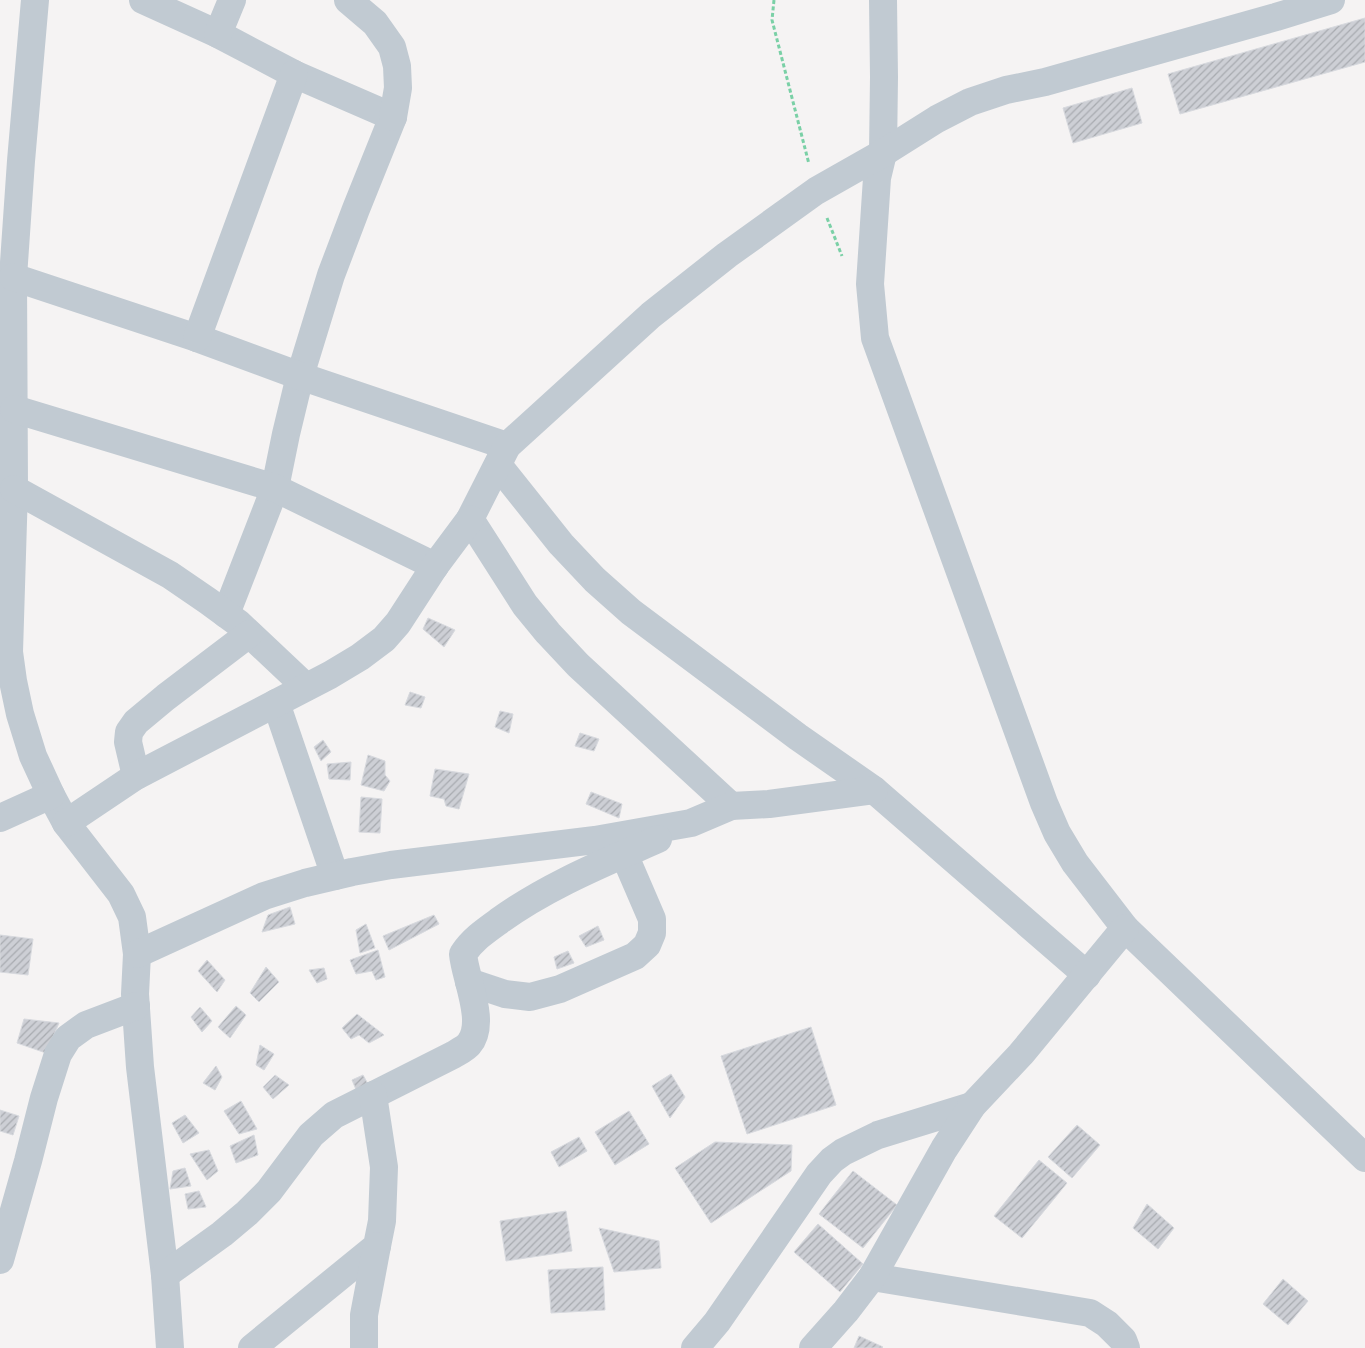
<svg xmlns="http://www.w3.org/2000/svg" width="1365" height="1348" viewBox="0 0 1365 1348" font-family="Raleway,sans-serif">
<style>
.building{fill:url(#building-hatch);stroke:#d7d9de}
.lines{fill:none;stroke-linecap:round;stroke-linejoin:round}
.path{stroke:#7ad0a6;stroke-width:3;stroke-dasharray:4 2.5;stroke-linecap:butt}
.minor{stroke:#c1cad2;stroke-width:28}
</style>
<defs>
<pattern id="building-hatch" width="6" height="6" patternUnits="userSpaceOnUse" patternTransform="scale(1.25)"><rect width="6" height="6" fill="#cdcfd5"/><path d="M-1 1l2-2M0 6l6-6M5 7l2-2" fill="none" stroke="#a8abb0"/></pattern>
</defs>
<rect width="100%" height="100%" fill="#f5f3f3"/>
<g class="building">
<polygon points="1365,18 1365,62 1180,114 1168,74"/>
<polygon points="1132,88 1142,123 1073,143 1063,108"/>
<polygon points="428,618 455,630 444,647 423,629"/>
<polygon points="410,692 425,697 421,708 405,705"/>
<polygon points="500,711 513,714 509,733 495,727"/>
<polygon points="580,733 599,739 594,751 575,746"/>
<polygon points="323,740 331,752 321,761 314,747"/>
<polygon points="368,755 385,761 385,775 390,781 384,791 361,785"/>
<polygon points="351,762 350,780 329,779 327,764"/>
<polygon points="435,769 469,774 459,809 446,806 444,799 430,796"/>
<polygon points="591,792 622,804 619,818 586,804"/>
<polygon points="361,797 382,799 380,833 359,832"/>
<polygon points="290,907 295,924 262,932 268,915"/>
<polygon points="434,915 439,924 389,950 383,936"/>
<polygon points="366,924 375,948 360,953 356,930"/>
<polygon points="598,926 604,940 586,947 579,936"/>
<polygon points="0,935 33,939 28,975 0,972"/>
<polygon points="378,950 385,977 376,980 372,971 356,974 350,960"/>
<polygon points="568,951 574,963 557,969 554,957"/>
<polygon points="207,960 225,980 217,992 198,971"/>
<polygon points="266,967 279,982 259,1002 250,993"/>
<polygon points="324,968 327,979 317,983 309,970"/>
<polygon points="236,1006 246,1015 230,1038 218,1027"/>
<polygon points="200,1007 212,1021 202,1032 191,1017"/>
<polygon points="357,1014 384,1035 369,1043 359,1035 351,1039 342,1028"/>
<polygon points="24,1019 59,1023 46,1053 17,1043"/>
<polygon points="811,1027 836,1105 747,1134 721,1056"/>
<polygon points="260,1045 274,1054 264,1070 256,1065"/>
<polygon points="216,1066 222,1077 215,1090 203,1083"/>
<polygon points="671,1074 685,1097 670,1118 652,1086"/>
<polygon points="275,1075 289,1085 273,1099 263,1087"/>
<polygon points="363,1075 368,1084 357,1092 352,1080"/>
<polygon points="241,1101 257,1129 239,1134 224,1111"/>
<polygon points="0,1110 19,1116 13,1135 0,1131"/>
<polygon points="629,1111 649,1144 615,1165 595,1132"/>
<polygon points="185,1115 199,1133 183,1143 172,1123"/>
<polygon points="1077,1125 1100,1145 1072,1178 1048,1157"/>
<polygon points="254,1135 258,1155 236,1163 230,1146"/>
<polygon points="579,1137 587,1151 559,1167 551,1152"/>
<polygon points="715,1142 792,1145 791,1171 711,1223 675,1168"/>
<polygon points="209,1150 218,1171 207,1180 190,1154"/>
<polygon points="1039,1160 1067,1183 1022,1238 994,1216"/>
<polygon points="185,1168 191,1186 170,1189 173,1171"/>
<polygon points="853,1171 897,1205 863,1248 819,1214"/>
<polygon points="199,1191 206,1207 188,1209 185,1194"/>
<polygon points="1147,1204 1174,1228 1158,1249 1133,1228"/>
<polygon points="566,1211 572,1251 506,1261 500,1221"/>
<polygon points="818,1224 863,1264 840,1292 794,1252"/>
<polygon points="599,1228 659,1241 661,1268 614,1272"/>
<polygon points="603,1267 605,1310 551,1313 548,1270"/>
<polygon points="1283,1279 1308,1301 1288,1325 1263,1304"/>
<polygon points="859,1336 883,1347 882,1348 854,1348"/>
</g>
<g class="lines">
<g class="path">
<polyline points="774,0 772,20 809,164"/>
<polyline points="827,218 842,256"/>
</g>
<g class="minor">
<polyline points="35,0 21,161 13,277 14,489 9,652 13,681 20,714 33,756 51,795 66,823 121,894 132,917 137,954 135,994 140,1067 165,1275 170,1348"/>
<polyline points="143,0 218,34 294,74 393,117 356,209 331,275 300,376 286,434 275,488 226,614"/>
<polyline points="348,0 375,23 392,47 397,66 398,88 393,117"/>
<polyline points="883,0 884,77 883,153 877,178 870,284 875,338 1044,803 1057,833 1075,863 1125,928 1365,1158"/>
<polyline points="218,34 232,0"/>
<polyline points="13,277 197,338 300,376 507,446"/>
<polyline points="197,338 294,74"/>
<polyline points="14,409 275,488 435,566"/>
<polyline points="498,465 561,544 595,580 631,612 798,737 874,790 1087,975"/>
<polyline points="14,489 170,575 208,601 238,623 306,687"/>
<polyline points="276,703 335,876"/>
<polyline points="136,776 128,742 129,732 136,722 166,697 249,634"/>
<polyline points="731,806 578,665 548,633 525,605 470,519 507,446 540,416 651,315 727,255 816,191 883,153 937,119 970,102 1006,90 1045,82 1276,17 1331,0"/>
<polyline points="0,818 51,795"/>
<polyline points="66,823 136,776 330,675 360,657 384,639 398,623 435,566 470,519"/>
<polyline points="137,954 264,896 305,883 352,872 391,865 595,840 691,823 731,806 769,804 874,790"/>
<polyline points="469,982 505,994 530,997 560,989 635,956 647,945 652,933 652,919 624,854"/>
<polyline points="0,1260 28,1161 44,1098 58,1054 68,1038 86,1025 136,1006"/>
<path d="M165 1275 222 1234 247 1213 269 1191 311 1135 334 1115 453 1055C458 1052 466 1048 469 1044 487 1023 465 978 463 954 472 940 485 931 499 921 547 886 604 863 658 839"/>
<polyline points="872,1277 1090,1313 1107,1324 1123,1340 1126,1348"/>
<polyline points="252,1348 377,1246 382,1221 384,1167 373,1095"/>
<polyline points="364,1348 364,1315 377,1246"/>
<polyline points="695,1348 717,1322 819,1174 832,1160 843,1152 878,1135 972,1106"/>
<polyline points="813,1348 846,1311 872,1277 944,1149 972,1106 1021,1054 1125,928"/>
</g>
</g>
</svg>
